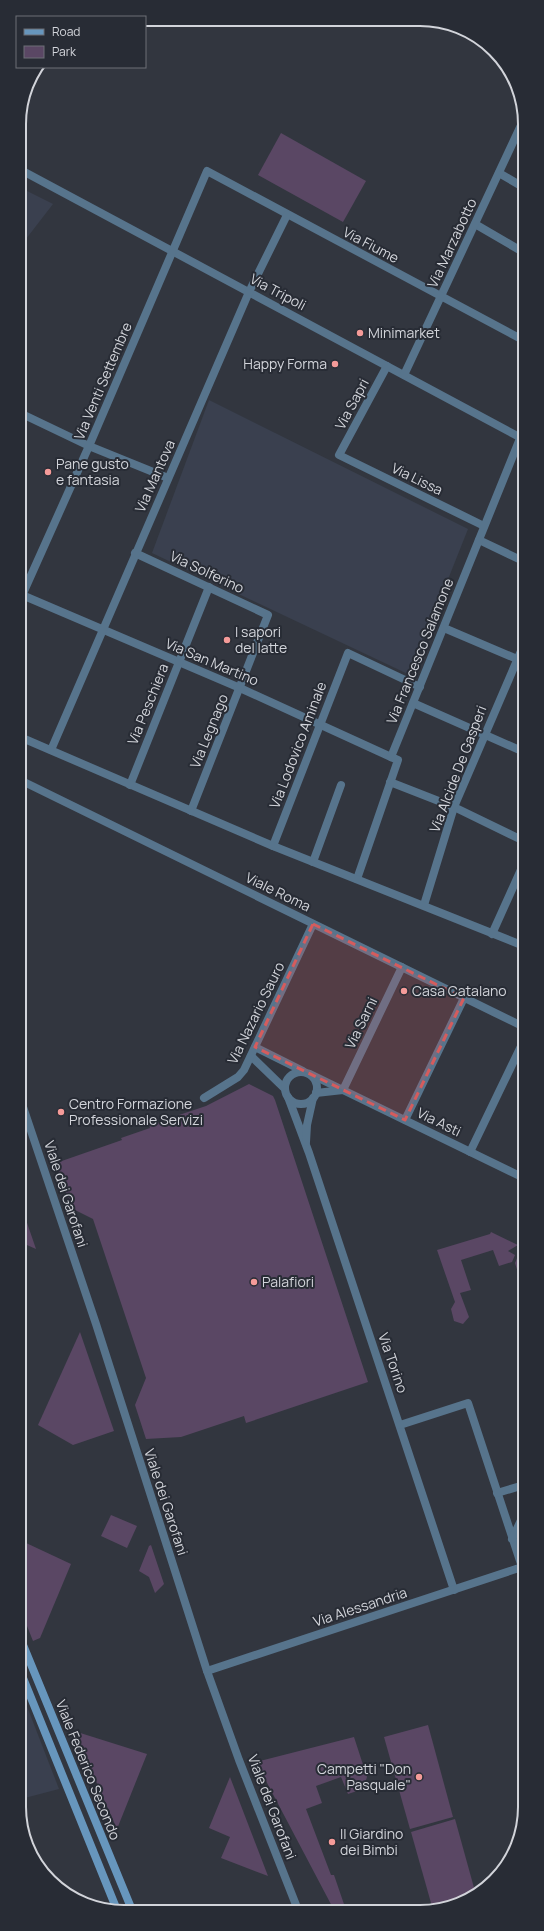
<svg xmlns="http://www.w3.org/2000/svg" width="544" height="1931" viewBox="0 0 544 1931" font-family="Manrope,sans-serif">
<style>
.built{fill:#3a404f}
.green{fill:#5a4764}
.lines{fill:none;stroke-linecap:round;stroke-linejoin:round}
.minor{stroke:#57748c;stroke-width:8}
.tertiary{stroke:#57748c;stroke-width:8}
.secondary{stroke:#6796bd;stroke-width:8}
.marked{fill:#d55c5d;fill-opacity:0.2;stroke:#d55c5d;stroke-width:3;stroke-dasharray:8 5;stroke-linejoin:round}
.poi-dot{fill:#f59b99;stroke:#282c35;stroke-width:1.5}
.labels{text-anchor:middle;stroke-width:4;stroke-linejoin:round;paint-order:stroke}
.street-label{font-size:14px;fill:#d2d4da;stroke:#282c35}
.poi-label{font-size:14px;fill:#d2d4da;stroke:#282c35;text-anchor:start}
.rim{fill:none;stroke:#d2d4da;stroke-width:2}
</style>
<rect width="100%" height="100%" fill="#32363f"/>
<g class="built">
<polygon points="19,187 53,204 19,248"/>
<polygon points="209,400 468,529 410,675 152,553"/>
<polygon points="21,1691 59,1789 21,1799"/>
</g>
<g class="green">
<polygon points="281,133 366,181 343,222 258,175"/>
<polygon points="249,1084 273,1096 275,1100 368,1382 246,1423 244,1416 181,1437 146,1439 135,1405 146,1378 93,1219 71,1208 56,1163 122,1140 121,1138 150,1128 149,1125 206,1106"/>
<polygon points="25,1217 36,1249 20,1242 20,1219"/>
<polygon points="491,1232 518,1245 508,1251 515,1255 512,1262 499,1266 493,1250 461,1260 471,1290 460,1293 469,1317 463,1324 454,1321 451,1309 455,1302 437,1250 490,1234"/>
<polygon points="518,1256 524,1259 524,1292 515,1263"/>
<polygon points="80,1332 114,1431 73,1445 38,1425"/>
<polygon points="111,1515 137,1526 127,1548 101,1536"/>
<polygon points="24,1542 71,1564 40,1638 33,1641 21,1611 21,1543"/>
<polygon points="151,1545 164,1584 155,1593 149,1577 139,1571 149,1546"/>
<polygon points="428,1725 453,1817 410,1829 384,1737"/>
<polygon points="74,1731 147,1754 117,1829"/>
<polygon points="354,1737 367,1777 363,1789 348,1794 341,1777 316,1786 322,1803 306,1809 331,1875 334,1875 346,1910 334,1910 256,1762"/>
<polygon points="230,1777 268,1876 221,1858 230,1837 209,1828"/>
<polygon points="455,1819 476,1895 472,1898 440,1910 433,1910 411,1832"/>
</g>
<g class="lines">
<g class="minor">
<polyline points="19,169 523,439"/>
<polyline points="499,173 523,187"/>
<polyline points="475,224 523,252"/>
<polyline points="387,366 339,455 484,526"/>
<polyline points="404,375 523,121"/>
<polyline points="20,413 89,446 168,478"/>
<polyline points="479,540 523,561"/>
<polyline points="135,553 268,615 191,811"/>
<polyline points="22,595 240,688 391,757"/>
<polyline points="20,600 89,446 207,171 523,340"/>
<polyline points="444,628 524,662"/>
<polyline points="413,703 524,752"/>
<polyline points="51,750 249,292 287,215"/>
<polyline points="390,782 454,807 524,841"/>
<polyline points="130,785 209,587"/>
<polyline points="273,846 348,653 420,687"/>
<polyline points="313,862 341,785"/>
<polyline points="357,879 398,760 391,757 523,431"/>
<polyline points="424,905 454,807 524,644"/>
<polyline points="492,934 524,863"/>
<polyline points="255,1047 303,1071"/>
<polyline points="251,1056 284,1088"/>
<circle cx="301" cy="1088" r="16"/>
<polyline points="310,1074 524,1178"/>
<polyline points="316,1093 343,1090 402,967"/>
<polyline points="288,1097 309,1153 454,1590"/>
<polyline points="20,1098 96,1324 207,1671 239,1760 298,1910"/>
<polyline points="204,1098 238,1077 244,1070 313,924"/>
<polyline points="405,1120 464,998"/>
<polyline points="306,1142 307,1125 313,1098"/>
<polyline points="470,1152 524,1040"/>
<polyline points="400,1425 468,1403 525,1576"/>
<polyline points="497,1493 524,1485"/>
<polyline points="512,1539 524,1514"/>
<polyline points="207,1671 522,1567"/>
</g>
<g class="tertiary">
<polyline points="20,737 273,846 524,946"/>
<polyline points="20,780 524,1027"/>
</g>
<g class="secondary">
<polyline points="21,1640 132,1910"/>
<polyline points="21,1673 117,1910"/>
</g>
</g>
<path class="marked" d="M313 924 464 998 405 1120 255 1047Z"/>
<g class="poi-dot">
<circle cx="360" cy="333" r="4"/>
<circle cx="335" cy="364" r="4"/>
<circle cx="48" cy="472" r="4"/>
<circle cx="227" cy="640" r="4"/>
<circle cx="404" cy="991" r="4"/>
<circle cx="61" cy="1112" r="4"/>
<circle cx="254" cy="1282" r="4"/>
<circle cx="419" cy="1777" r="4"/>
<circle cx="332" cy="1842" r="4"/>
</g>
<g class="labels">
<g class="street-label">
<text transform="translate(452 243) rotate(-65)" y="5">Via Marzabotto</text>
<text transform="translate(371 245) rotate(28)" y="5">Via Fiume</text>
<text transform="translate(278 292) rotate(28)" y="5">Via Tripoli</text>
<text transform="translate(103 381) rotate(-67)" y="5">Via Venti Settembre</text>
<text transform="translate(352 404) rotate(-62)" y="5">Via Sapri</text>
<text transform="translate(155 476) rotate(-66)" y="5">Via Mantova</text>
<text transform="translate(417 479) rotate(26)" y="5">Via Lissa</text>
<text transform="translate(207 572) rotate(25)" y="5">Via Solferino</text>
<text transform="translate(420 651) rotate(-68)" y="5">Via Francesco Salamone</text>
<text transform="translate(212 662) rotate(23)" y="5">Via San Martino</text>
<text transform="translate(148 704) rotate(-68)" y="5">Via Peschiera</text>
<text transform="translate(209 731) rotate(-68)" y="5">Via Legnago</text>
<text transform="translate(298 745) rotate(-69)" y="5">Via Lodovico Aminale</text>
<text transform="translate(458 769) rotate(-69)" y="5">Via Alcide De Gasperi</text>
<text transform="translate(278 892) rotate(26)" y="5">Viale Roma</text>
<text transform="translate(256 1013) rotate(-64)" y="5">Via Nazario Sauro</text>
<text transform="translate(361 1023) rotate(-64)" y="5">Via Sarni</text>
<text transform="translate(439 1122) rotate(26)" y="5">Via Asti</text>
<text transform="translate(66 1194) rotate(72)" y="5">Viale dei Garofani</text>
<text transform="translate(393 1363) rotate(71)" y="5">Via Torino</text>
<text transform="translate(166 1502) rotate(72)" y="5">Viale dei Garofani</text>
<text transform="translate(360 1607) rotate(-18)" y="5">Via Alessandria</text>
<text transform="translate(88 1770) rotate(68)" y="5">Viale Federico Secondo</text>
<text transform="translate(272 1807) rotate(69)" y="5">Viale dei Garofani</text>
</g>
<g class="poi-label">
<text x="368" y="338">Minimarket</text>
<text x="327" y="369" text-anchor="end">Happy Forma</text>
<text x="56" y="469">Pane gusto<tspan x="56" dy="16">e fantasia</tspan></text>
<text x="235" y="637">I sapori<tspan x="235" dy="16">del latte</tspan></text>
<text x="412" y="996">Casa Catalano</text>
<text x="69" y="1109">Centro Formazione<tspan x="69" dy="16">Professionale Servizi</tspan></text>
<text x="262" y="1287">Palafiori</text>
<text x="411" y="1774" text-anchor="end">Campetti "Don<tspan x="411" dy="16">Pasquale"</tspan></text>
<text x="340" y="1839">Il Giardino<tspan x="340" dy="16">dei Bimbi</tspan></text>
</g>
</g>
<path d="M0 0H544V1931H0ZM124 26H420A98 98 0 0 1 518 124V1807A98 98 0 0 1 420 1905H124A98 98 0 0 1 26 1807V124A98 98 0 0 1 124 26Z" fill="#282c35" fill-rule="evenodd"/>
<path class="rim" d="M124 26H420A98 98 0 0 1 518 124V1807A98 98 0 0 1 420 1905H124A98 98 0 0 1 26 1807V124A98 98 0 0 1 124 26Z"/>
<rect x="16" y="16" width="130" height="52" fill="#282c35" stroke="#6c6f77"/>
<rect x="24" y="29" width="20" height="6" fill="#6796bd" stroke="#6c6f77"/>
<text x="52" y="36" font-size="12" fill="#d2d4da">Road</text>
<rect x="24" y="46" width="20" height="12" fill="#5a4764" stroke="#6c6f77"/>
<text x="52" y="56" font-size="12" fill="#d2d4da">Park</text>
</svg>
